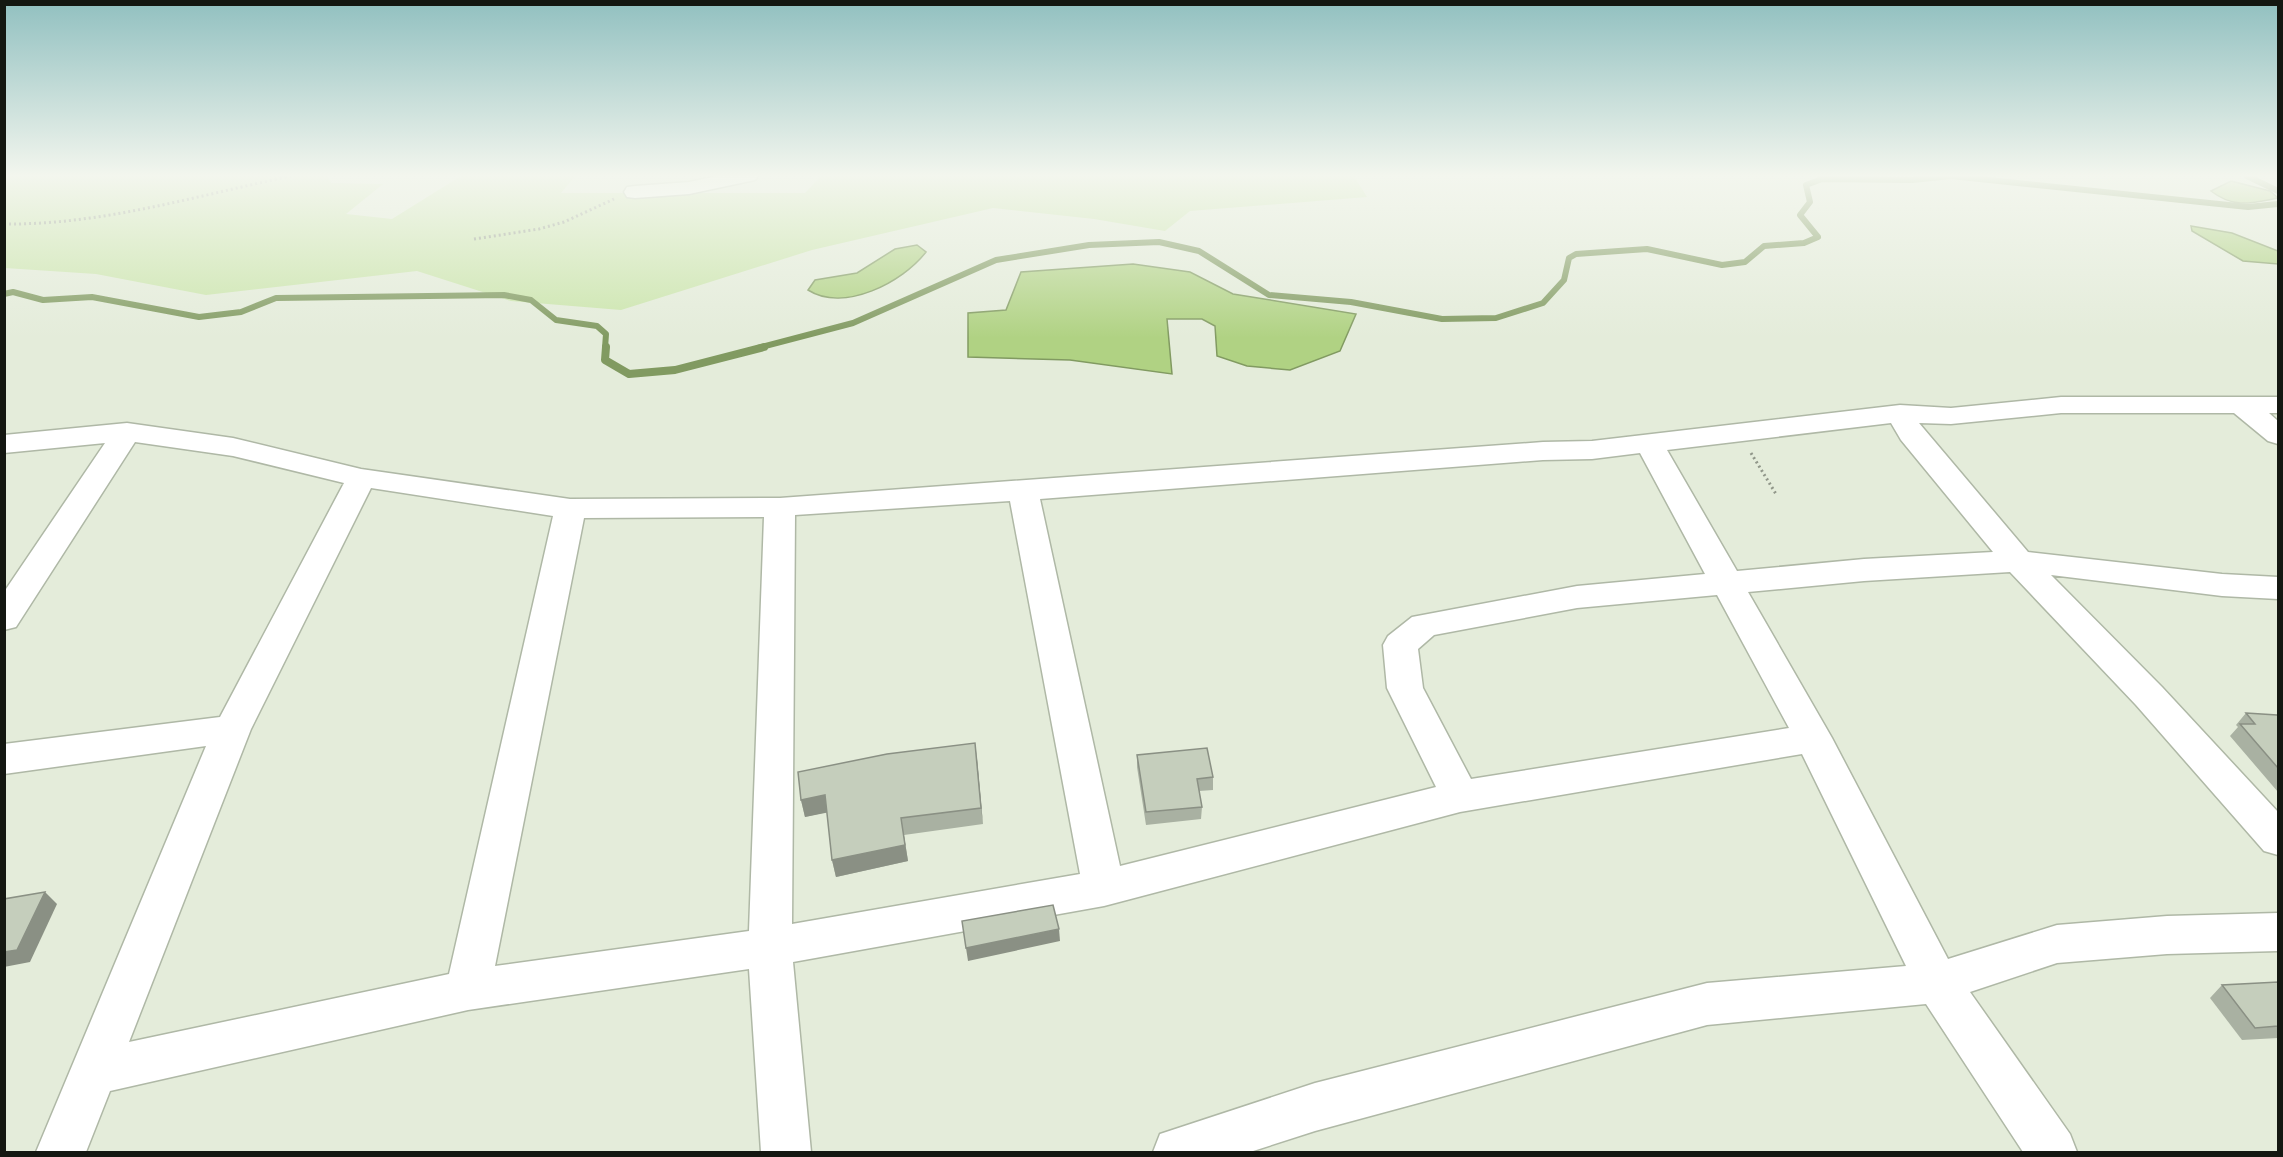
<svg xmlns="http://www.w3.org/2000/svg" width="2283" height="1157" viewBox="0 0 2283 1157" font-family="Poppins,sans-serif">
<style>
.green{fill:#cbe5ac}
.water{fill:#b0d283;stroke:#819a61;stroke-width:1.5}
.lines{fill:none;stroke-linecap:round;stroke-linejoin:round}
.stream-far1{stroke:#819a61;stroke-width:6}
.stream{stroke:#819a61;stroke-width:8}
.minor-casing{stroke:#afb8a6;stroke-width:3}
.path{stroke:#91978a;stroke-width:3;stroke-dasharray:2 3;stroke-linecap:butt}
.minor{fill:#fff;fill-rule:evenodd}
.wall{fill:#a9b1a2}
.shaded-wall{fill:#8a9084}
.building{fill:#c5cebc;stroke:#8a9084;stroke-width:1.5}
</style>
<rect width="100%" height="100%" fill="#e4ecda"/>
<polygon class="green" points="4,176 327,176 331,183 383,184 346,214 392,219 461,176 575,176 561,193 805,193 821,176 1354,176 1367,197 1190,211 1165,231 1094,219 993,208 812,250 621,310 511,301 417,271 206,295 96,274 5,268"/>
<g class="water">
<path d="M2231 181 2270 191 2278 198C2252 203 2234 209 2211 191Z"/>
<polygon points="2191,226 2232,233 2278,251 2278,264 2243,261 2192,231"/>
<path d="M917 245 926 252C903 282 844 313 808 290L815 280 857 273 895 249Z"/>
<polygon points="1133,264 1190,272 1233,294 1356,314 1340,351 1290,370 1247,366 1217,356 1215,326 1202,319 1167,319 1172,374 1070,360 968,357 968,313 1006,310 1021,272"/>
</g>
<g class="lines">
<g class="stream-far1">
<polyline points="2247,176 2278,191"/>
<polyline points="4,294 13,292 43,300 92,297 199,317 241,312 276,298 504,295 531,300 556,320 597,326 606,334 605,348"/>
<polyline points="758,348 853,323 996,260 1089,245 1159,242 1199,251 1269,295 1351,302 1442,319 1496,318 1543,303 1564,280 1569,258 1576,254 1647,249 1722,265 1745,262 1764,246 1804,243 1818,237 1800,215 1810,202 1806,185 1822,179 1912,180 1951,176 2248,207 2278,204"/>
</g>
<polyline class="stream" points="606,347 605,360 629,374 675,370 764,347"/>
<g class="minor-casing">
<g id="minor">
<polygon points="717,176 758,176 755,180 689,194 635,198 627,197 624,192 627,187 635,186 689,182"/>
<path d="M2061 397H2278V413H2269L2278 421V444L2268 441 2234 413H2061L1951 424 1919 423 2028 552 2222 574 2278 577V599L2222 596 2051 575 2162 687 2278 812V855L2264 851 2136 705 2010 572 1864 581 1748 592 1832 738 1948 959 2057 925 2167 916 2278 913V951L2167 954 2057 963 1970 992 2070 1134 2077 1152H2023L1926 1004 1707 1025 1315 1131 1250 1152H1153L1160 1134 1315 1083 1707 983 1906 966 1802 754 1460 812 1104 906 793 962 811 1152H761L749 969 468 1010 110 1091 86 1152H36L206 746 4 774V744L220 717 344 483 233 456 135 442 16 627 4 630V592L105 443 4 453V435L127 423 233 438 361 469 570 499 780 498 1543 442 1592 441 1900 405 1951 408ZM1891 423 1901 440 1993 552 1864 559 1737 571 1667 450ZM1640 453 1705 574 1577 586 1412 617 1388 636 1383 645 1387 688 1436 787 1120 866 1040 499 1543 460 1592 459ZM371 488 553 516 449 974 129 1042 251 729ZM1010 501 1080 874 792 924 795 515ZM764 517 749 931 495 966 584 518ZM1717 595 1789 728 1471 779 1423 688 1418 649 1434 635 1577 608Z"/>
</g>
</g>
<g class="path">
<path d="M4 224C102 225 195 196 291 176"/>
<polyline points="474,239 539,229 564,222 614,199"/>
<polyline points="1751,453 1776,494"/>
</g>
<use href="#minor" class="minor"/>
</g>
<g class="wall">
<polygon points="2246,713 2278,716 2278,792 2230,736 2238,727 2236,725"/>
<polygon points="1137,755 1213,777 1213,790 1199,791 1202,807 1201,819 1146,825 1137,767"/>
<polygon points="977,759 983,824 904,835 908,861 836,877 832,860 827,812 805,817 801,800"/>
<polygon points="2278,982 2278,1038 2242,1040 2210,998 2222,985"/>
</g>
<g class="shaded-wall">
<polygon points="975,743 977,759 983,824 981,808"/>
<polygon points="825,795 830,812 805,817 801,800"/>
<polygon points="901,818 908,861 836,877 832,860"/>
<polygon points="45,892 57,904 30,962 4,967 4,952"/>
<polygon points="1059,929 1060,941 968,961 966,948"/>
</g>
<g class="building">
<polygon points="2246,713 2277,715 2278,716 2278,768 2240,724 2255,724"/>
<polygon points="975,743 981,808 901,818 905,845 832,860 825,795 801,800 798,772 887,754"/>
<polygon points="1207,748 1213,777 1197,779 1202,807 1146,812 1137,755"/>
<polygon points="45,892 17,950 4,952 4,899"/>
<polygon points="1053,905 1059,929 966,948 962,921"/>
<polygon points="2278,982 2278,1026 2255,1028 2222,985"/>
</g>
<linearGradient id="sky" x2="0" y2="1"><stop stop-color="#91c0c0"/><stop offset="0.52" stop-color="#f3f6ee"/><stop offset="1" stop-color="#f3f6ee" stop-opacity="0"/></linearGradient>
<rect width="2283" height="338" fill="url(#sky)"/>
<rect width="2283" height="1157" fill="none" stroke="#141711" stroke-width="12"/>
</svg>
